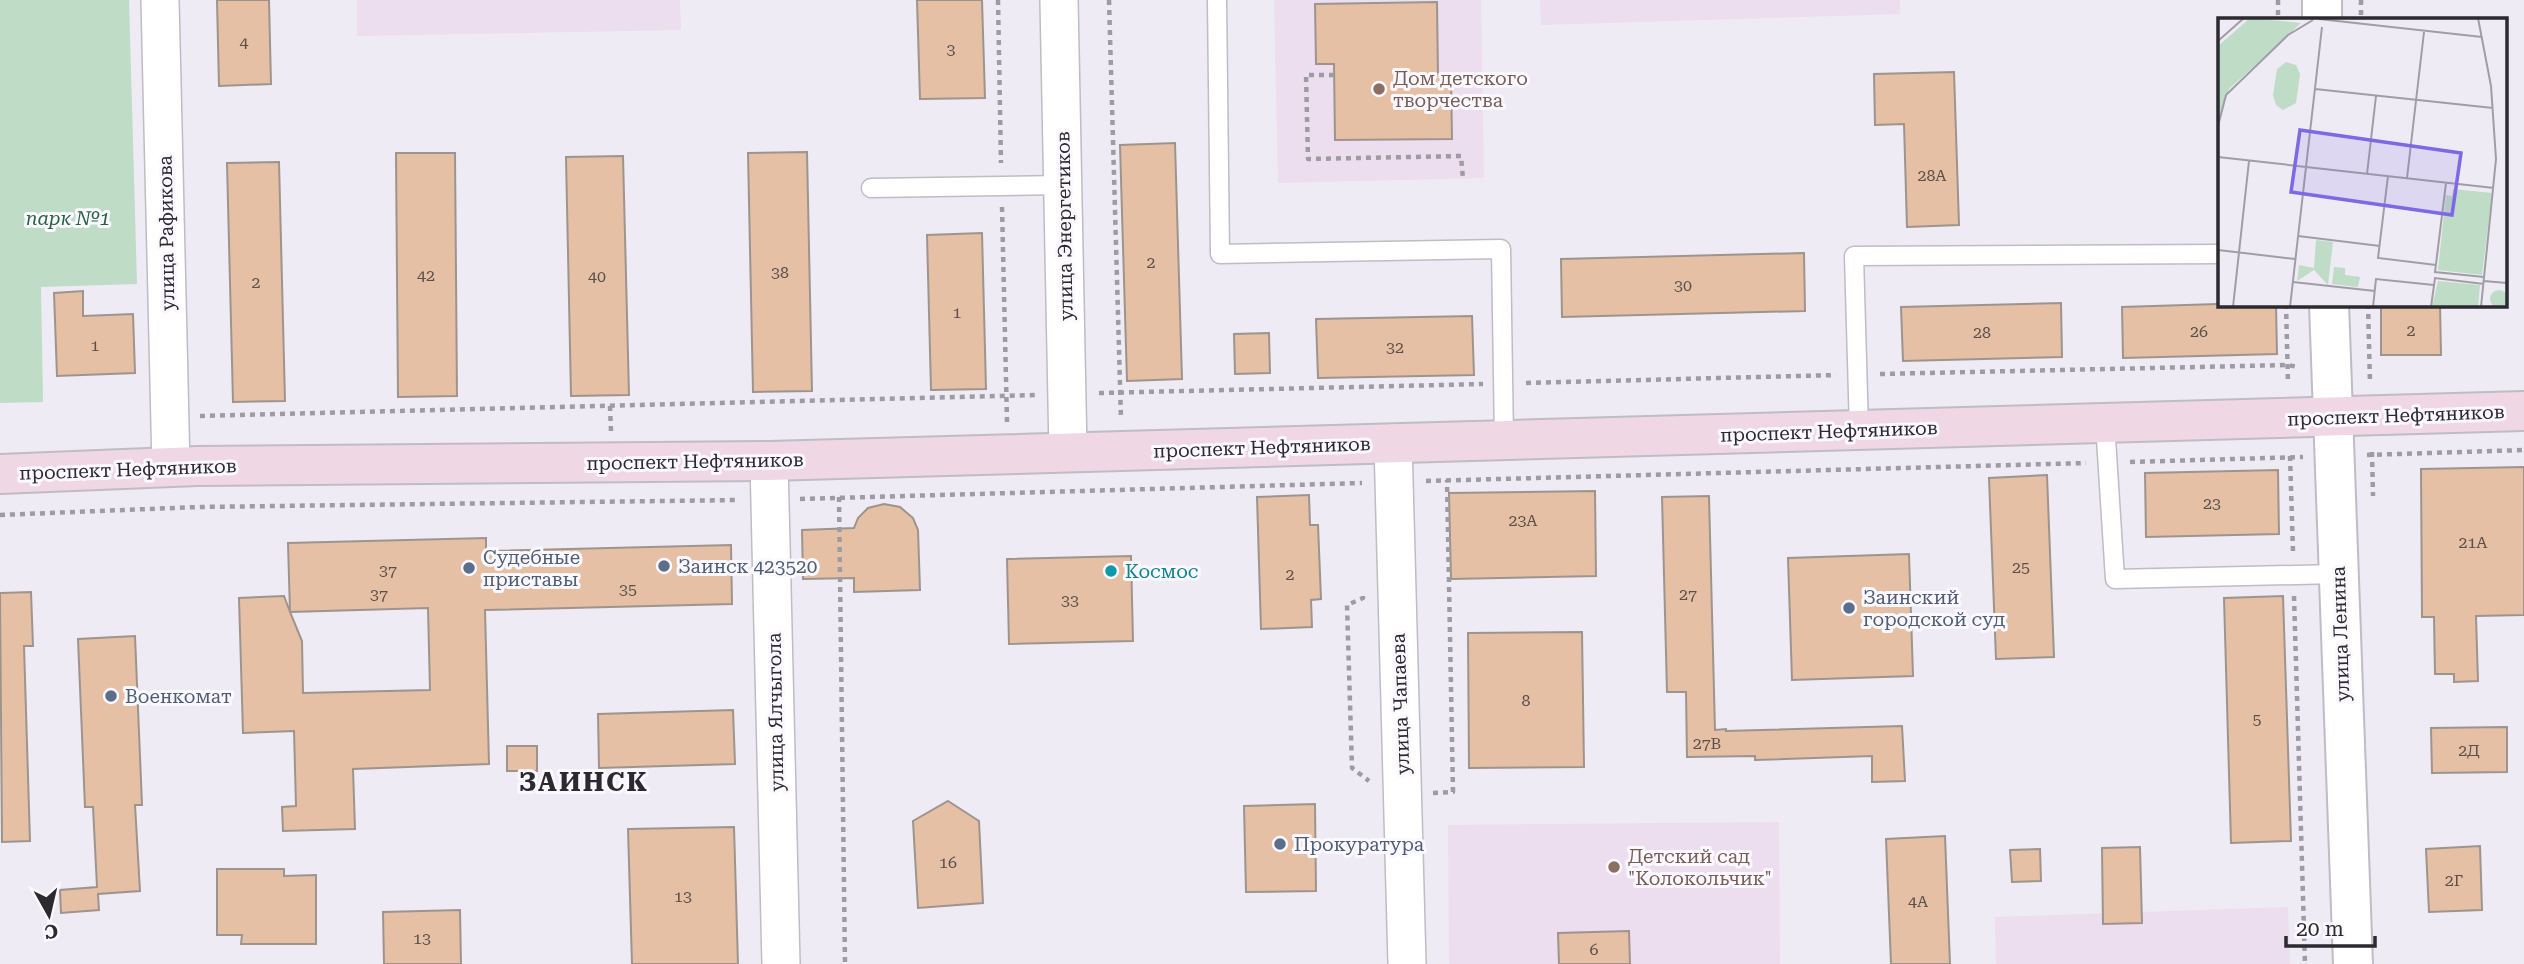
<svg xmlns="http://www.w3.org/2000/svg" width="2524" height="964" viewBox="0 0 2524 964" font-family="'Roboto Serif',serif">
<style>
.education{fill:#ecddef}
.green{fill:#bedcc6}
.building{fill:#e6c0a4;stroke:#9d948e;stroke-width:2;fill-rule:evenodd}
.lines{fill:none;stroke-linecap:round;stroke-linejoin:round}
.service-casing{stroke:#bfbcc5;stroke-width:21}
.minor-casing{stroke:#bfbcc5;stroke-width:40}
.tertiary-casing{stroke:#bfbcc5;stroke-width:42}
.secondary-casing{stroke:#bfbcc5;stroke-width:42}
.path{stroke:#9e9ca3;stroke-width:4.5;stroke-dasharray:5 5;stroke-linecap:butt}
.service{stroke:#fff;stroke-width:18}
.minor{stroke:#fff;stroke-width:37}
.tertiary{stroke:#fff;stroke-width:38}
.secondary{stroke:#efd8e4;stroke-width:38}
.education-dot{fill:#8d6e63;stroke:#fbf9ff;stroke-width:2.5}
.service-dot{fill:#5c6f8a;stroke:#fbf9ff;stroke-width:2.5}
.culture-dot{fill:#0f9aa8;stroke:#fbf9ff;stroke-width:2.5}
.labels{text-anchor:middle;stroke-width:6;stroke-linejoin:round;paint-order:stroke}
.number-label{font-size:16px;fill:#5a504c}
.education-label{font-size:19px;fill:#785e54;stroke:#fbf9ff;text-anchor:start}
.park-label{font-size:19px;font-style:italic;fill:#26633e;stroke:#fbf9ff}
.street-label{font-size:19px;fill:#2b2a2e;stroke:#fbf9ff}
.service-label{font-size:19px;fill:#4e5e75;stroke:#fbf9ff;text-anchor:start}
.culture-label{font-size:19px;fill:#0d838f;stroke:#fbf9ff;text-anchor:start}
.district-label{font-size:26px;font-weight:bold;letter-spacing:2px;fill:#2b2a2e;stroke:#fbf9ff}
.inset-road{fill:none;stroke:#a09ea5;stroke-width:2}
.view{fill:#7e68e4;fill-opacity:0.15;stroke:#7e68e4;stroke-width:3.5}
.inset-edge{fill:none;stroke:#2b2a2e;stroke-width:3.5}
</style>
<rect width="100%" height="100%" fill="#eeebf4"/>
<g class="education">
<polygon points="357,0 680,0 681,30 357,36"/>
<polygon points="1274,0 1481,0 1484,178 1278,183"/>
<polygon points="1540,0 1900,0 1900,14 1541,25"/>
<polygon points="1779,822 1780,964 1449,964 1448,825"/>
<polygon points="2288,907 2290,964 1996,964 1995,917"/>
</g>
<polygon class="green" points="0,0 129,0 137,284 41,287 43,402 0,403"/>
<g class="building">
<polygon points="217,0 269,0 271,84 219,86"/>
<polygon points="917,0 982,0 985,98 920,99"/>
<polygon points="1437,2 1438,76 1451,76 1452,139 1335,140 1334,64 1316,64 1315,4"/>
<polygon points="1954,72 1959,225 1907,227 1904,124 1875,125 1874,74"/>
<polygon points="1175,143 1182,379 1127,381 1120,145"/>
<polygon points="807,152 812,391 753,392 748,153"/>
<polygon points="396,153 455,153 457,396 398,397"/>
<polygon points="623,156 629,395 571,396 566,157"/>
<polygon points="279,162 285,401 233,402 227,163"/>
<polygon points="982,233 986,389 931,390 927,235"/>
<polygon points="1804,253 1805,311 1562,317 1561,259"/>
<polygon points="83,291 83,316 133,314 135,373 57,376 54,293"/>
<polygon points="2061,303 2062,357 1903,361 1901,307"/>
<polygon points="2218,304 2276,304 2277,354 2123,358 2122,307"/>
<polygon points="2381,304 2440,304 2441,355 2381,355"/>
<polygon points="1472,316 1474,375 1318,378 1316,319"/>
<polygon points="1269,333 1270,373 1235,374 1234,334"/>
<polygon points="2524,467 2524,615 2476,616 2478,681 2454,682 2454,674 2435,674 2434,617 2422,617 2421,469"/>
<polygon points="2278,470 2279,534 2146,537 2145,473"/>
<polygon points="2047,475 2054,657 1996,659 1989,478"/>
<polygon points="1595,491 1596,576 1451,579 1449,493"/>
<polygon points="1309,495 1310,525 1318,525 1321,599 1311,600 1312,627 1261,629 1257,497"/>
<polygon points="1709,496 1715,730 1726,729 1726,731 1902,726 1905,781 1872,782 1872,756 1755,760 1755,756 1687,757 1686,692 1667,692 1662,497"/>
<polygon points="884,504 900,507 913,518 918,530 920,590 854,592 854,578 803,579 802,530 854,528 858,518 868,508"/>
<path d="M486 538V551L731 545 732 604 485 610 489 764 353 769 355 829 283 831 282 807 296 806 294 731 243 733 239 598 284 596 290 612 288 543ZM428 608 430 690 303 693 302 641 290 612Z"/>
<polygon points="1909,554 1913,676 1792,680 1788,558"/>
<polygon points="1131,556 1133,641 1009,644 1007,559"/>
<polygon points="31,592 33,646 24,646 30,841 2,842 0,593"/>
<polygon points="2283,596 2291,841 2231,843 2224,598"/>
<polygon points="1582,632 1584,767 1469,768 1468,633"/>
<polygon points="135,636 142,805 135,805 140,891 98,894 99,910 61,913 60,890 97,887 93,807 85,807 78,639"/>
<polygon points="733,710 735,764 599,768 598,714"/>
<polygon points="2507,727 2507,772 2432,773 2431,728"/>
<rect x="507" y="746" width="30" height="25"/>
<polygon points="948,801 979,821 983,903 918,908 913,821"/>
<polygon points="1315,804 1316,891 1246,892 1244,806"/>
<polygon points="734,827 738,964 632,964 628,829"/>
<polygon points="1945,836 1950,964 1891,964 1886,839"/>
<polygon points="2480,846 2482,910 2429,912 2426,849"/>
<polygon points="2140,847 2142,923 2103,924 2102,848"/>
<polygon points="2040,849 2041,881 2012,882 2010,850"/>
<polygon points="217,869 284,869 284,876 316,875 316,944 241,944 242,935 217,935"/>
<polygon points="460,910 461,964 384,964 383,912"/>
<polygon points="1629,931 1630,964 1559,964 1558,933"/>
</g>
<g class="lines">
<g class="service-casing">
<g id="service">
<polyline points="1217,0 1220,254 1501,249 1504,440"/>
<polyline points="871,188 1063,185"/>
<polyline points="2105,423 2115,579 2337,574"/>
<polyline points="1859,430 1854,256 2220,254"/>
</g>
</g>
<g class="minor-casing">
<g id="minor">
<polyline points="160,0 171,467"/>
<polyline points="1059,0 1068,452"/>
<polyline points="1393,443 1407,964"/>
<polyline points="769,461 781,964"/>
</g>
</g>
<g class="tertiary-casing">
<g id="tertiary">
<polyline points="2322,0 2322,19"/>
<polyline points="2329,304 2353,964"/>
</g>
</g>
<g class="secondary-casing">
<polyline id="secondary" points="0,474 197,466 769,461 2524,411"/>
</g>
<g class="path">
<polyline points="998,0 1001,163"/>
<polyline points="1109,0 1121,419"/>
<polyline points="2278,0 2278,19"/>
<polyline points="2361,0 2361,19"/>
<polyline points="1334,75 1306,75 1308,159 1461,156 1463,179"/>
<polyline points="1002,207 1007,422"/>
<polyline points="2286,304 2288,384"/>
<polyline points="2368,304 2370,384"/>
<polyline points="1880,374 2288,365 2298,367"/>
<polyline points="1526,383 1836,375"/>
<polyline points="1099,393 1483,384"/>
<polyline points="610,406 611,431"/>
<polyline points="200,416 1035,395"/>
<polyline points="2372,452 2373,496"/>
<polyline points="2367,455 2524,450"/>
<polyline points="2290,456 2293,552"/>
<polyline points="2130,462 2303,457"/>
<polyline points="1426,481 2086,463"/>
<polyline points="839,497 845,964"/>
<polyline points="800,499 1362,483"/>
<polyline points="0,515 198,507 739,500"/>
<polyline points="1363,596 1363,598 1347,605 1352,768 1369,781"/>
<polyline points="2294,596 2305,964"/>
<polyline points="1433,793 1453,792 1447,480"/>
</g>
<use href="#service" class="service"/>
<use href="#minor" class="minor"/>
<use href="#tertiary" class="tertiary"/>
<use href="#secondary" class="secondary"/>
</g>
<g class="education-dot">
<circle cx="1379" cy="89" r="7"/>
<circle cx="1614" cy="867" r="7"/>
</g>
<g class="service-dot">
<circle cx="664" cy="566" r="7"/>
<circle cx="469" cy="568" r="7"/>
<circle cx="1849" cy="608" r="7"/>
<circle cx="111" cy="696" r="7"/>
<circle cx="1280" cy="844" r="7"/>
</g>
<circle class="culture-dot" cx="1111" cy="571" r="7"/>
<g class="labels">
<g class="number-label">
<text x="244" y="48">4</text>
<text x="951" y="55">3</text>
<text x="1932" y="181">28А</text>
<text x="1151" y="268">2</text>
<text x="780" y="278">38</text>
<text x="426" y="281">42</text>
<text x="597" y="282">40</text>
<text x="256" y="288">2</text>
<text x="1683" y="291">30</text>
<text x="957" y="318">1</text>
<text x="2411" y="336">2</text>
<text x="2199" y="337">26</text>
<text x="1982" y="338">28</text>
<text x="95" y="351">1</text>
<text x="1395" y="353">32</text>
<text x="2212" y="509">23</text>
<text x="1523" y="526">23А</text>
<text x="2473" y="548">21А</text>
<text x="2021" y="573">25</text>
<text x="388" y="576">37</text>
<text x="1290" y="580">2</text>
<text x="628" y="595">35</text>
<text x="379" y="600">37</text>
<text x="1688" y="600">27</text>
<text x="1070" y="606">33</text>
<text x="1526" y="706">8</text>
<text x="2257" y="725">5</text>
<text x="1707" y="749">27В</text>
<text x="2469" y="756">2Д</text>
<text x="948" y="868">16</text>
<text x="2454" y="886">2Г</text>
<text x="683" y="902">13</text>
<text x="1918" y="907">4А</text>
<text x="422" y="944">13</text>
<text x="1594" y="955">6</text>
</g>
<g class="education-label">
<text x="1393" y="85">Дом детского<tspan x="1393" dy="22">творчества</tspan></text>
<text x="1628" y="863">Детский сад<tspan x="1628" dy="22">"Колокольчик"</tspan></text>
</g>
<g class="park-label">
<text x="68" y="225">парк №1</text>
</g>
<g class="street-label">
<text transform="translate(1064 226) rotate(-91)" y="7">улица Энергетиков</text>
<text transform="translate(166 233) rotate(-91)" y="7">улица Рафикова</text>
<text transform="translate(2396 415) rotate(-2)" y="7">проспект Нефтяников</text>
<text transform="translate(1829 431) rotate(-2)" y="7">проспект Нефтяников</text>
<text transform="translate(1262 447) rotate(-2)" y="7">проспект Нефтяников</text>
<text transform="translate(695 461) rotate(-1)" y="7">проспект Нефтяников</text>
<text transform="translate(128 469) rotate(-2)" y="7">проспект Нефтяников</text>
<text transform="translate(2340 634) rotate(-92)" y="7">улица Ленина</text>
<text transform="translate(1400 704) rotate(-92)" y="7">улица Чапаева</text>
<text transform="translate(775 712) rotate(-91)" y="7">улица Ялчыгола</text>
</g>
<g class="service-label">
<text x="483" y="564">Судебные<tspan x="483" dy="22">приставы</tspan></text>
<text x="678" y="573">Заинск 423520</text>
<text x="1863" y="604">Заинский<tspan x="1863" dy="22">городской суд</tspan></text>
<text x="125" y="703">Военкомат</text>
<text x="1294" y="851">Прокуратура</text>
</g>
<g class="culture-label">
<text x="1125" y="578">Космос</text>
</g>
<g class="district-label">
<text x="584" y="791">ЗАИНСК</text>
</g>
</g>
<g transform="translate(2218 18)">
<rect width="289" height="289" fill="#eeebf4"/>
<path d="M32 0 83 5 11 71 0 104V28ZM68 44 78 47 82 56 78 85 65 92 58 87 55 77 59 51ZM235 171 274 175 264 257 220 252 228 177 234 178ZM98 222 115 224 110 267 96 252 79 263 81 247 96 250ZM116 249 127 250V257L142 259 140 269 114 266ZM220 263 262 267 260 289H214ZM272 281a9 9 0 1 1 18 0a9 9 0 1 1-18 0Z" fill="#bedcc6"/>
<path class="inset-road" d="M260 0 273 68 278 141 263 289M101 1 264 19M0 23 26 0M97 71 275 90M0 108 8 77 70 17 95 2M0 139 276 170M149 156 158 78M170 158 160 240 218 247M189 160 206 14M228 165 217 254 266 259M80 218 162 228M0 232 77 241M266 263 289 265M75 264 157 273M15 289 31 143M72 289 104 9M155 289 158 261 216 267M213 289 217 260 266 266"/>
<path class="view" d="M82 112 243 135 234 197 73 174Z"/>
<rect width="289" height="289" class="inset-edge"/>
</g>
<g transform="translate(49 915) rotate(172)" stroke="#fbf9ff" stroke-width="5" paint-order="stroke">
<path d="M0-5L12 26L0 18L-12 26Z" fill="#2b2a2e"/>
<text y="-10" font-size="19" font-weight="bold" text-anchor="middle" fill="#2b2a2e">С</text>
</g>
<path d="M2286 936v10h89v-10" fill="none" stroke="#2b2a2e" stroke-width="3.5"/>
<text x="2296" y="936" font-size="21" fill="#2b2a2e" stroke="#fbf9ff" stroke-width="5" paint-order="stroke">20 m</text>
</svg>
